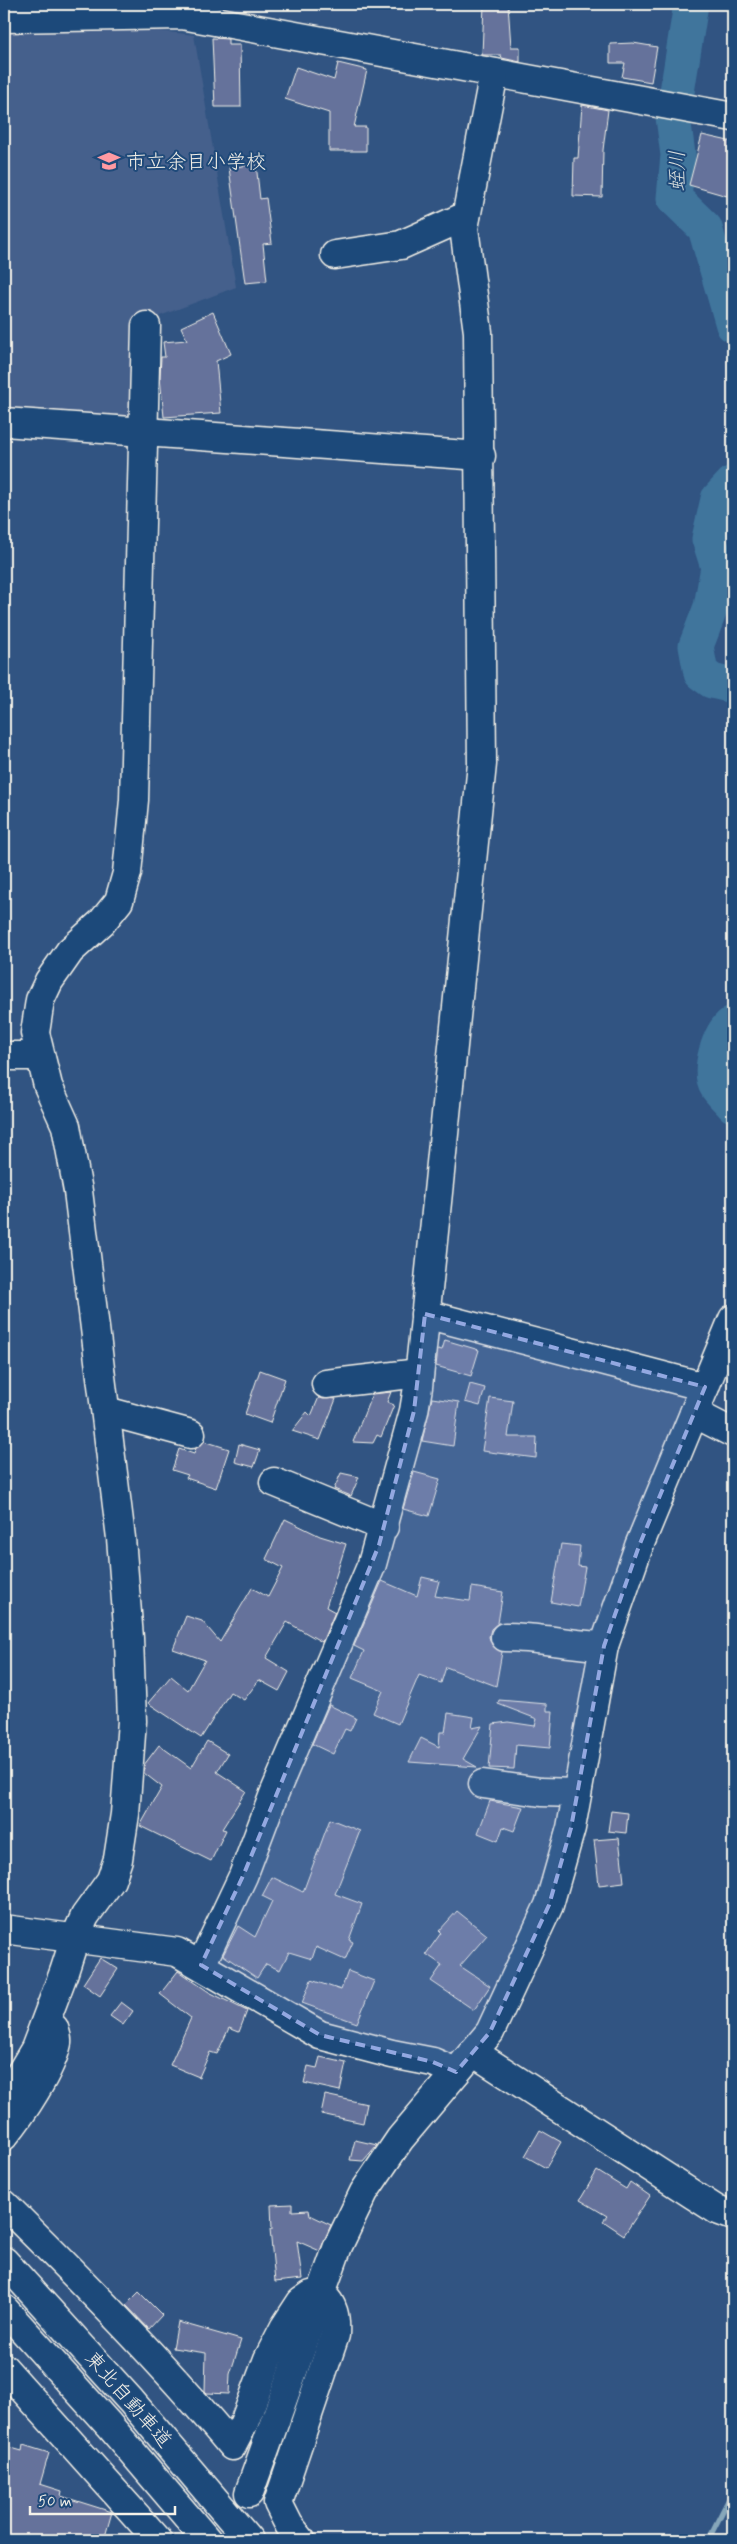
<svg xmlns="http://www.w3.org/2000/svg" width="737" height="2544" viewBox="0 0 737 2544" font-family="Mynerve,'Klee One',sans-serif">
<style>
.built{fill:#45608c}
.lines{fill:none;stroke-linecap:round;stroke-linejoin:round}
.stream{stroke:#87a7ba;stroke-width:5.5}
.river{stroke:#3f759c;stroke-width:35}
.building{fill:#65729b;stroke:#f4f1e8}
.minor-casing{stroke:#f4f1e8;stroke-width:31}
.highway-casing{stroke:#f4f1e8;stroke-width:31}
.minor{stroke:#1f4a7a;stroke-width:28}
.highway{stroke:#1f4a7a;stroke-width:28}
.marked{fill:#93a8e1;fill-opacity:0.2;stroke:#93a8e1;stroke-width:4;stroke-dasharray:10 6;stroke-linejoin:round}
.labels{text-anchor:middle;stroke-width:4;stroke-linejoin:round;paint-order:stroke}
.poi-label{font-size:20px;fill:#f4f1e8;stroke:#1f4a7a;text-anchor:start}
.street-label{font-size:20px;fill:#f4f1e8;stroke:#1f4a7a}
.water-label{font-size:21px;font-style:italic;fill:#d9dedd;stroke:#1f4a7a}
</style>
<rect width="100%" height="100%" fill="#315482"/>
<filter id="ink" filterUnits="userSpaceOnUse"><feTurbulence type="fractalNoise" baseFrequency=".02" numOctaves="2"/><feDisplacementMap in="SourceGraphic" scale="10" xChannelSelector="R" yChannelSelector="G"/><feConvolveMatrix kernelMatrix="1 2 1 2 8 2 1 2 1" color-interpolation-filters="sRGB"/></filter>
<g filter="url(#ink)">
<polygon class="built" points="4,30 151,30 194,35 236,287 136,325 131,417 4,415"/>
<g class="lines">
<g class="stream">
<polyline points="733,2441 730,2468 733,2478"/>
<polyline points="708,2540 733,2491"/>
</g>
<g class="river">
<polyline points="691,4 673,117 678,155 674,198 705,228 733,325"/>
<polyline points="733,483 718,499 709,539 718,567 711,607 696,646 701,673 712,681 733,686"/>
<path d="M733 1023C719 1033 707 1071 717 1087 722 1094 728 1099 733 1105"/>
</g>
</g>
<g class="building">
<polygon points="484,4 508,4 511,47 520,47 520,62 502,58 501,55 482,55"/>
<polygon points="212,38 228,39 228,45 240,45 241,107 215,107"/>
<polygon points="633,43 657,47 651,82 622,77 625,63 610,63 610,44"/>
<polygon points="338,63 367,70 354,127 366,127 366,151 329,151 329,113 285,99 296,67 334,80"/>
<polygon points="582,105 608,110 603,150 602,197 573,196 574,158 578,158"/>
<polygon points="702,135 733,142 733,194 728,192 727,196 689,185"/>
<polygon points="256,164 260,199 266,198 272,243 263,244 267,281 245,283 229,168"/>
<polygon points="213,312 231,354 216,361 221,413 164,417 160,377 161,357 165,357 163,342 187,340 181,327"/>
<polygon points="445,1340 479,1350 471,1376 436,1366 438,1349 442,1350"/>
<polygon points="260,1370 285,1379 270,1423 245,1414"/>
<polygon points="470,1384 485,1388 480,1406 465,1402"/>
<polygon points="391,1392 387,1402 394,1405 381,1437 377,1435 373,1443 353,1442 372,1394"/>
<polygon points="319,1397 336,1399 320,1440 292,1431 307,1412 311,1416"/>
<polygon points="432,1398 459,1402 453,1446 422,1441"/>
<polygon points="490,1398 513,1401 508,1437 537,1437 536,1458 482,1451"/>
<polygon points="204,1441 229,1449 216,1488 186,1478 188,1475 172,1470 179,1449 194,1454 196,1448"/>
<polygon points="239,1444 260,1450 254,1467 235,1462"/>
<polygon points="414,1472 440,1479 429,1516 403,1509"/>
<polygon points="341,1473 359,1477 351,1496 334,1489"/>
<polygon points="285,1519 320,1536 346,1544 326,1607 335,1612 322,1642 287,1622 266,1658 289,1672 279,1691 259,1680 244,1700 230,1692 201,1738 148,1703 171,1676 188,1690 205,1660 173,1649 186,1616 202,1621 220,1642 252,1588 268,1597 283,1568 266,1559"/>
<polygon points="561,1544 580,1546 578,1566 585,1567 578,1607 551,1602"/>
<polygon points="422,1577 439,1581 435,1596 470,1601 472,1587 503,1592 498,1623 491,1629 489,1637 492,1645 502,1652 496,1686 446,1667 441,1683 419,1675 398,1724 373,1713 383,1691 352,1678 364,1651 354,1646 382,1581 417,1596"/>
<polygon points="499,1700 547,1704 547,1711 553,1711 550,1748 516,1745 514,1769 489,1768 493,1724 508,1722 535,1726 537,1719 498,1704"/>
<polygon points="329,1705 356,1718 350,1731 345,1729 333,1754 312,1744"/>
<polygon points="448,1713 474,1717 472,1728 482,1726 463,1759 477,1767 409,1762 421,1738 439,1747 440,1732 445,1732"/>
<polygon points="207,1741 228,1754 217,1772 246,1791 222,1829 226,1830 211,1861 140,1826 162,1787 144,1773 144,1765 159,1745 191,1768"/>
<polygon points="490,1801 523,1807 514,1831 503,1827 498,1841 478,1833"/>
<polygon points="611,1811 628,1813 626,1833 608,1831"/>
<polygon points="330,1819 360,1831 335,1894 362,1904 349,1940 353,1942 345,1960 316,1947 312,1959 289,1952 280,1970 266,1964 257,1978 223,1955 238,1926 255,1937 272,1901 262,1896 272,1877 303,1892"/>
<polygon points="619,1838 624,1882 599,1885 594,1840"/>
<polygon points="457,1911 487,1935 460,1966 490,1986 474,2010 431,1981 442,1965 426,1954 441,1933 439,1931"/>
<polygon points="100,1958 118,1969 100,1996 83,1984"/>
<polygon points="178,1971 209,1992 247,2011 239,2032 229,2028 217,2054 210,2052 199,2077 170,2065 191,2018 160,1994"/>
<polygon points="348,1971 374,1981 357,2023 302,2003 311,1980 341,1990"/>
<polygon points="121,2002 133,2011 123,2025 110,2016"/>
<polygon points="320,2057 346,2063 340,2091 304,2083 308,2066 317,2068"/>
<polygon points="325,2095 367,2104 363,2123 321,2114"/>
<polygon points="540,2130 561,2142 546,2168 525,2156"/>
<polygon points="355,2140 377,2145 363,2161 350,2160"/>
<polygon points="597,2171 626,2189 630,2182 650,2196 624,2235 603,2221 607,2216 580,2200"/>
<polygon points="292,2204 292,2211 309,2210 310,2215 331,2225 320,2251 297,2241 302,2279 275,2282 270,2229 272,2229 271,2205"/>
<polygon points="139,2292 162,2315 149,2329 126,2305"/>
<polygon points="178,2322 241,2340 230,2374 229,2394 207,2393 205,2391 206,2353 173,2348"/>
<polygon points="23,2445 49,2453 40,2484 62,2491 61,2496 112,2512 104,2540 4,2540 4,2446 22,2451"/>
</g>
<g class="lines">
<g class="minor-casing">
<g id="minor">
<polyline points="4,18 182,15 733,117"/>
<polyline points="335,255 401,245 466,216"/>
<polyline points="4,422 481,456"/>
<polyline points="4,1056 39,1056"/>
<polyline points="425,1314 705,1387"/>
<polyline points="326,1384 419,1373"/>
<polyline points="106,1411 191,1434"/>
<polyline points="694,1413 733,1433"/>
<polyline points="274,1482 384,1527"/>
<path d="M505 1637C539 1637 571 1645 604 1646"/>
<polyline points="483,1784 541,1792 577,1793"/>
<polyline points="4,1929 177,1952 320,2035 392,2054 433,2062 456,2072"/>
<polyline points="201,1965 243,1876 274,1794 372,1564 414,1411 418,1387 482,764 478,332 464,228 494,73"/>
<polyline points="473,2052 692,2194 717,2210 733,2216"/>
<polyline points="4,2101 35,2049 64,1972 75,1938 85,1916 111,1880 118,1859 125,1814 132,1721 129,1638 121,1538 78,1191 66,1126 48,1086 35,1033 40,1000 49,981 70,951 102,922 119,901 127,873 134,800 146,326"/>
<path d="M4 2136C22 2114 51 2071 57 2043 58 2038 55 2032 54 2028"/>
<path d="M4 2204C83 2282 161 2361 232 2446L244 2423 268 2359 284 2328 301 2302 311 2295 321 2293C334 2305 336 2317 335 2335L278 2503 289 2525 301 2540"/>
<polyline points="4,2368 158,2540"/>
<polyline points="249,2493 338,2246 364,2192 400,2139 490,2032 549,1905 571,1828 604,1646 639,1546 733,1319"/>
</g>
</g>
<g class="highway-casing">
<g id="highway">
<polyline points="4,2261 131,2401 249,2540"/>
<polyline points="4,2309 109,2425 207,2540"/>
</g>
</g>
<use href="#minor" class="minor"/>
<use href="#highway" class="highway"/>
</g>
</g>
<path class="marked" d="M425 1314 705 1387 639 1546 604 1646 571 1828 549 1905 490 2032 456 2072 433 2062 320 2035 201 1965 243 1876 379 1545 414 1411Z"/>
<defs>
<g id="school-bare" transform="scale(1.725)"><path d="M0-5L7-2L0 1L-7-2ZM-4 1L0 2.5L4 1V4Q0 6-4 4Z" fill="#ff9aa2" stroke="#1f4a7a" stroke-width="2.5" paint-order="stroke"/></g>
</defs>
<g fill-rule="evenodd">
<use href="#school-bare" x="109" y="161"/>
</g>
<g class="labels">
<g class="poi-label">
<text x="126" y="168">市立余目小学校</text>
</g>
<g class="street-label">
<text transform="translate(129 2399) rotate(49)" y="7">東北自動車道</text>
</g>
<g class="water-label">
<text transform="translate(677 171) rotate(-91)" y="7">蛭川</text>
</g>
</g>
<rect width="737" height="2544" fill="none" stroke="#1f4a7a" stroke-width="20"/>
<rect x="10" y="10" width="717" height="2524" fill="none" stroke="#f4f1e8" stroke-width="2" filter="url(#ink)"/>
<path d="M30 2506v8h145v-8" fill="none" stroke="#f4f1e8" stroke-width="2.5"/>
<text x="38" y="2506" font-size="15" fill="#f4f1e8" stroke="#1f4a7a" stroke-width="4" paint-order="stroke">50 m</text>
</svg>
